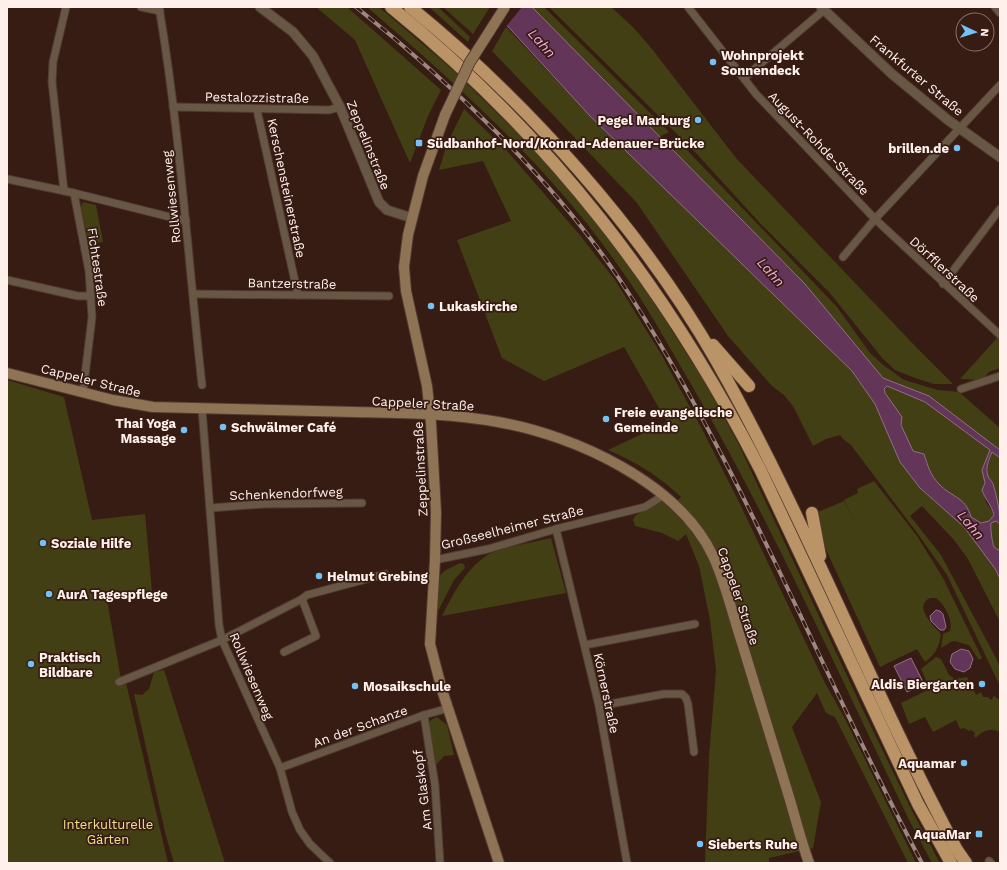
<svg xmlns="http://www.w3.org/2000/svg" width="1007" height="870" viewBox="0 0 1007 870" font-family="'Work Sans',sans-serif">
<style>
.green{fill:#433f14}
.water{fill:#633659;stroke:#926e85;fill-rule:evenodd}
.pier{fill:#361c13}
.lines{fill:none;stroke-linecap:round;stroke-linejoin:round}
.minor-casing{stroke:#523a31;stroke-width:9}
.tertiary-casing{stroke:#523a31;stroke-width:11}
.secondary-casing{stroke:#523a31;stroke-width:12}
.trunk-casing{stroke:#523a31;stroke-width:14}
.minor{stroke:#685744;stroke-width:7}
.tertiary{stroke:#685744;stroke-width:9}
.secondary{stroke:#8e7455;stroke-width:10}
.trunk{stroke:#ba9466;stroke-width:12}
.rail-casing{stroke:#9d8881;stroke-width:4}
.rail{stroke:#361c13;stroke-width:2.5;stroke-dasharray:8;stroke-linecap:butt}
.secondary-bridge-casing{stroke:#523a31;stroke-width:12;stroke-linecap:butt}
.secondary-bridge{stroke:#8e7455;stroke-width:10}
.poi-dot{fill:#73c1f6;stroke:#361c13;stroke-width:1.5}
.labels{text-anchor:middle;stroke-width:3.5;stroke-linejoin:round;paint-order:stroke}
.poi-label{font-size:13px;font-weight:bold;fill:#fff0eb;stroke:#361c13;text-anchor:start}
.street-label{font-size:13px;fill:#fff0eb;stroke:#361c13}
.park-label{font-size:13px;fill:#eae086;stroke:#361c13}
.water-label{font-size:14px;font-style:italic;fill:#efa6de;stroke:#361c13}
</style>
<rect width="100%" height="100%" fill="#361c13"/>
<g class="green">
<polygon points="316,7 347,7 441,90 428,116 410,163 355,40"/>
<path d="M367 7H379L452 69 537 152 588 210 629 264 704 381 739 445 863 710 912 811 940 863H932L908 818C835 666 767 512 681 367 663 336 645 303 624 274 554 171 460 87 367 7Z"/>
<polygon points="429,7 438,7 470,37 468,42"/>
<polygon points="443,7 490,7 473,34"/>
<polygon points="532,7 544,7 669,132 659,137"/>
<polygon points="549,7 611,7 633,27 652,49 736,158 917,348 953,384 934,384 915,378 895,370 883,359 829,292 758,221 696,153"/>
<polygon points="506,27 590,116 852,371 875,404 900,462 920,488 964,527 996,570 1000,579 1000,622 968,559 954,540 922,506 910,516 941,555 997,660 1000,668 1000,686 947,575 918,534 851,445 843,439 840,435 826,439 813,446 793,406 784,395 772,386 728,336 637,203 492,51"/>
<path d="M464 109 508 152 579 234 615 280 661 354 702 429 740 504 824 681 845 719 916 863H908L835 717 826 713 817 693 792 727 821 802 813 848 769 858V863H705L709 756 716 670 710 620 699 566 686 534 678 541 662 533 635 526 633 519 636 515 663 501 669 508 681 497C656 474 639 464 608 450L667 422 624 347 544 381 502 358 457 240 511 221 483 161 439 170 447 144Z"/>
<polygon points="677,146 683,146 837,307 870,353 882,364 904,380 938,390 959,392 1000,428 1000,450 979,435 896,382 883,378 805,284 674,152"/>
<polygon points="83,202 96,205 103,242 89,244 81,207"/>
<polygon points="998,337 1000,339 1000,368 989,372 982,380 960,379"/>
<polygon points="7,380 64,397 92,520 145,514 152,591 107,600 122,685 126,683 168,863 7,863"/>
<path d="M887 386 925 402 990 450 982 470C986 480 983 492 986 502 989 507 992 509 994 516L989 521 981 523 971 517C966 497 951 497 939 484 930 475 928 466 924 454L913 451 885 393 884 389Z"/>
<polygon points="992,451 1000,458 1000,509 997,504 993,483 988,476 987,465"/>
<path d="M874 481 917 536 943 578 982 658 979 660 969 645C949 640 957 639 941 648L943 634 950 631C953 620 945 605 936 598H930C913 606 933 626 941 634 939 647 936 654 925 662L917 649 880 667 823 543 818 512 844 501 856 525 844 500 858 493 857 489Z"/>
<path d="M996 521 1000 524 999 551 994 547C992 542 990 527 990 523Z"/>
<path d="M551 538 566 593 442 616C453 594 468 565 491 553 503 547 536 542 551 538Z"/>
<polygon points="460,563 464,564 465,568 454,580 436,615 440,575 446,570"/>
<path d="M936 657 941 659 949 675 955 679 967 677 976 695 981 692 983 697H988L991 700 994 696 1000 700V732C990 728 983 730 976 738L974 736 975 733 971 730 969 731 964 728 960 729 956 720 933 732 925 717 909 724 901 703 930 689 921 669Z"/>
<polygon points="164,670 225,863 174,863 166,836 134,694 142,695 149,689 154,672"/>
<polygon points="437,717 447,725 454,755 444,756 435,766 429,723 431,720"/>
</g>
<g class="water">
<path d="M490 7H532L805 284 883 378 929 396 1000 450V458L992 452C989 459 985 468 988 476 989 479 992 481 993 484 997 497 1000 511 1000 524L996 521 991 523C990 527 992 542 994 547L998 550 1000 549V579L996 570 964 527 920 488 900 462 875 404 852 371 590 116ZM887 386 925 402 990 450 982 470 985 483 982 490C985 499 992 506 994 515L989 521 981 523 971 517C966 497 951 497 939 484 930 475 928 466 924 454L913 451 901 425 902 417 885 393 884 389Z"/>
<polygon points="936,610 940,611 943,614 946,627 944,630 940,630 931,621 930,616"/>
<polygon points="961,649 969,651 973,659 970,668 964,672 955,669 950,662 952,654"/>
<polygon points="911,658 924,684 907,692 894,666"/>
</g>
<polygon class="pier" points="491,7 522,7 505,28 489,10"/>
<g class="lines">
<g class="minor-casing">
<g id="minor">
<polyline points="141,7 160,11"/>
<path d="M159 7C180 132 188 259 202 385"/>
<polyline points="688,7 756,94 875,219 1000,335"/>
<polyline points="995,7 1000,13"/>
<polyline points="744,78 824,10"/>
<polyline points="173,107 329,110 340,107"/>
<polyline points="257,110 298,295"/>
<polyline points="7,179 74,193 186,221"/>
<polyline points="64,191 52,82 53,62 66,7"/>
<polyline points="74,193 89,271 92,317 83,392"/>
<polyline points="843,257 875,219 1000,85"/>
<polyline points="7,280 78,296 91,296"/>
<polyline points="943,284 1000,209"/>
<polyline points="194,294 389,296"/>
<polyline points="961,389 1000,376"/>
<polyline points="202,409 219,625 222,640 280,768 292,812 300,830 310,844 330,863"/>
<polyline points="210,508 264,504 362,503"/>
<polyline points="556,529 599,706 627,863"/>
<polyline points="435,560 488,549 556,529 645,507 664,495"/>
<polyline points="585,645 695,624"/>
<polyline points="284,652 316,636 302,599"/>
<polyline points="119,682 222,640 302,599 307,595 385,574"/>
<polyline points="599,706 664,694 682,694 686,698 688,704 694,752"/>
<polyline points="424,715 435,785 440,863"/>
<polyline points="280,768 424,715 449,708"/>
<polyline points="989,861 991,863"/>
</g>
</g>
<g class="tertiary-casing">
<g id="tertiary">
<polyline points="260,7 293,32 313,56 340,107 379,202 387,210 412,218"/>
<polyline points="821,7 892,74 948,120 1000,157"/>
</g>
</g>
<g class="secondary-casing">
<g id="secondary">
<polyline points="445,115 423,176 408,235 404,267 406,291 427,386 431,423 436,512 435,560 430,644 442,690 499,863"/>
<path d="M7 373 113 400 153 407C220 409 287 410 354 412 402 413 450 413 498 422 574 435 679 483 713 556 725 582 732 612 741 640 756 689 771 738 786 787 794 812 800 838 809 863"/>
</g>
</g>
<g class="trunk-casing">
<g id="trunk">
<path d="M391 7C550 136 667 288 760 469L918 804 951 863"/>
<path d="M410 7C527 102 641 229 716 360 806 519 871 690 957 850L966 863"/>
<polyline points="713,345 749,386"/>
<polyline points="812,513 820,556"/>
</g>
</g>
<use href="#minor" class="minor"/>
<use href="#tertiary" class="tertiary"/>
<use href="#secondary" class="secondary"/>
<use href="#trunk" class="trunk"/>
<g class="rail-casing">
<path id="rail" d="M356 7C449 81 554 180 620 280 741 463 819 670 922 863"/>
</g>
<use href="#rail" class="rail"/>
<g class="secondary-bridge-casing">
<polyline id="secondary-bridge" points="445,115 470,62 505,7"/>
</g>
<use href="#secondary-bridge" class="secondary-bridge"/>
</g>
<g class="poi-dot">
<circle cx="713" cy="62" r="4"/>
<circle cx="698" cy="120" r="4"/>
<rect x="415" y="139" width="8" height="8" rx="2"/>
<circle cx="957" cy="148" r="4"/>
<circle cx="431" cy="306" r="4"/>
<circle cx="606" cy="419" r="4"/>
<circle cx="223" cy="427" r="4"/>
<circle cx="184" cy="430" r="4"/>
<circle cx="43" cy="543" r="4"/>
<circle cx="319" cy="576" r="4"/>
<circle cx="49" cy="594" r="4"/>
<circle cx="31" cy="664" r="4"/>
<circle cx="982" cy="684" r="4"/>
<circle cx="355" cy="686" r="4"/>
<circle cx="964" cy="763" r="4"/>
<rect x="975" y="830" width="8" height="8" rx="2"/>
<circle cx="700" cy="844" r="4"/>
</g>
<g class="labels">
<g class="poi-label">
<text x="721" y="60">Wohnprojekt<tspan x="721" dy="15">Sonnendeck</tspan></text>
<text x="690" y="125" text-anchor="end">Pegel Marburg</text>
<text x="427" y="148">Südbanhof-Nord/Konrad-Adenauer-Brücke</text>
<text x="949" y="153" text-anchor="end">brillen.de</text>
<text x="439" y="311">Lukaskirche</text>
<text x="614" y="417">Freie evangelische<tspan x="614" dy="15">Gemeinde</tspan></text>
<text x="176" y="428" text-anchor="end">Thai Yoga<tspan x="176" dy="15">Massage</tspan></text>
<text x="231" y="432">Schwälmer Café</text>
<text x="51" y="548">Soziale Hilfe</text>
<text x="327" y="581">Helmut Grebing</text>
<text x="57" y="599">AurA Tagespflege</text>
<text x="39" y="662">Praktisch<tspan x="39" dy="15">Bildbare</tspan></text>
<text x="974" y="689" text-anchor="end">Aldis Biergarten</text>
<text x="363" y="691">Mosaikschule</text>
<text x="956" y="768" text-anchor="end">Aquamar</text>
<text x="971" y="839" text-anchor="end">AquaMar</text>
<text x="708" y="849">Sieberts Ruhe</text>
</g>
<g class="street-label">
<text transform="translate(917 75) rotate(40)" y="5">Frankfurter Straße</text>
<text transform="translate(257 97) rotate(1)" y="5">Pestalozzistraße</text>
<text transform="translate(819 143) rotate(46)" y="5">August-Rohde-Straße</text>
<text transform="translate(369 145) rotate(68)" y="5">Zeppelinstraße</text>
<text transform="translate(287 188) rotate(78)" y="5">Kerschensteinerstraße</text>
<text transform="translate(171 197) rotate(-96)" y="5">Rollwiesenweg</text>
<text transform="translate(98 267) rotate(82)" y="5">Fichtestraße</text>
<text transform="translate(945 269) rotate(43)" y="5">Dörfflerstraße</text>
<text transform="translate(292 283) rotate(1)" y="5">Bantzerstraße</text>
<text transform="translate(91 380) rotate(14)" y="5">Cappeler Straße</text>
<text transform="translate(423 403) rotate(3)" y="5">Cappeler Straße</text>
<text transform="translate(420 469) rotate(-93)" y="5">Zeppelinstraße</text>
<text transform="translate(286 493) rotate(-2)" y="5">Schenkendorfweg</text>
<text transform="translate(512 527) rotate(-14)" y="5">Großseelheimer Straße</text>
<text transform="translate(739 596) rotate(71)" y="5">Cappeler Straße</text>
<text transform="translate(252 676) rotate(67)" y="5">Rollwiesenweg</text>
<text transform="translate(607 693) rotate(78)" y="5">Körnerstraße</text>
<text transform="translate(360 726) rotate(-20)" y="5">An der Schanze</text>
<text transform="translate(422 790) rotate(-97)" y="5">Am Glaskopf</text>
</g>
<g class="park-label">
<text x="108" y="829">Interkulturelle<tspan x="108" dy="15">Gärten</tspan></text>
</g>
<g class="water-label">
<text transform="translate(542 43) rotate(48)" y="5">Lahn</text>
<text transform="translate(771 272) rotate(48)" y="5">Lahn</text>
<text transform="translate(971 525) rotate(50)" y="5">Lahn</text>
</g>
</g>
<rect width="1007" height="870" fill="none" stroke="#fff0eb" stroke-width="16"/>
<g transform="translate(975 32) rotate(94)"><circle r="19" fill="#361c13" stroke="#867169"/>
<path d="M0-3L7 15L0 10L-7 15Z" fill="#73c1f6"/>
<text y="-6" font-size="11" font-weight="bold" text-anchor="middle" fill="#fff0eb">N</text>
</g>
</svg>
